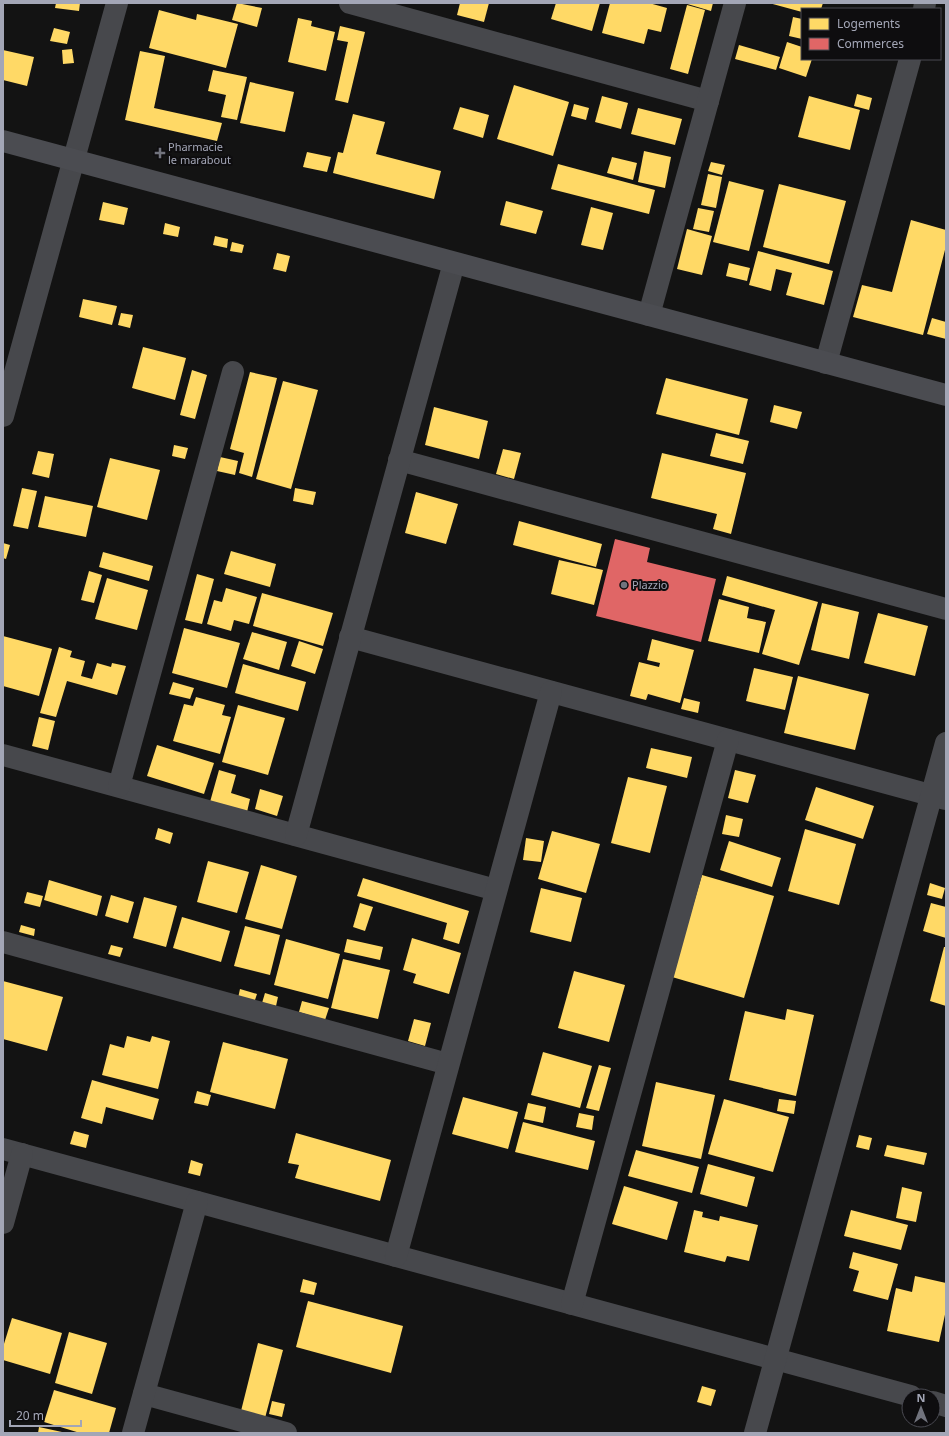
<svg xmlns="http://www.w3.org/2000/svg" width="949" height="1436" viewBox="0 0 949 1436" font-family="'Noto Sans',sans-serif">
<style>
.homes{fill:#ffd966}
.shops{fill:#e06666}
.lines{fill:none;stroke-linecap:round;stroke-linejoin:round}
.street{stroke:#47484c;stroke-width:22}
.secondary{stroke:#4b4c51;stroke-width:22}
.poi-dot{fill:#71737d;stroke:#0e0d0f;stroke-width:1.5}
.labels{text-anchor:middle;stroke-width:4;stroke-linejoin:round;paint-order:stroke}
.poi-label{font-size:11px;fill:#a3a6b6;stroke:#0e0d0f;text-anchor:start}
</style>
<rect width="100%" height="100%" fill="#131313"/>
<g class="homes">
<polygon points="56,3 80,3 79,11 55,8"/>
<polygon points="237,3 262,8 257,27 232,20"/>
<polygon points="460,3 489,3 484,22 457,15"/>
<polygon points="556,3 600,3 592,31 551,19"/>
<polygon points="610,3 649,3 667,8 661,32 648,29 644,44 602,33"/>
<polygon points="684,3 713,3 711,11"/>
<polygon points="769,3 823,3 821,9 802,9 802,12"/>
<polygon points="687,5 705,10 688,74 670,69"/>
<polygon points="159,10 196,20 197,14 238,24 226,68 149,48"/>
<polygon points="793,17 802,19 802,39 789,36"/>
<polygon points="298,18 312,21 311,26 335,32 326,71 288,62"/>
<polygon points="340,26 365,32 348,103 335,100 348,42 337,40"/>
<polygon points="54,28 70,32 67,44 50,41"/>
<polygon points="787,42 802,47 802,59 812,59 806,77 779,68"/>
<polygon points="739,45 780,57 776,70 735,59"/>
<polygon points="72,49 74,63 63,64 62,50"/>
<polygon points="3,50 34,57 27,86 3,80"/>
<polygon points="140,51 165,56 154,108 222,123 217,141 125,120"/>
<polygon points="213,70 247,77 237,120 221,117 226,95 208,91"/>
<polygon points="250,82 294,92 285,132 240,123"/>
<polygon points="514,85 569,102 553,156 497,139"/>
<polygon points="857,94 872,98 869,110 854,106"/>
<polygon points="602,96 628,103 621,129 595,122"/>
<polygon points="809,96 860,110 850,150 798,137"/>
<polygon points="574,104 589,108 586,120 571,116"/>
<polygon points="460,107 489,115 483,138 453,129"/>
<polygon points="638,108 682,119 675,145 631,134"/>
<polygon points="353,114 385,122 376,154 441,171 434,199 333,173 338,152 343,153"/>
<polygon points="644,151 671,157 665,188 638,182"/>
<polygon points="307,152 331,157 327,172 303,167"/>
<polygon points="612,157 637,163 633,180 607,173"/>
<polygon points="711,162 725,165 722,175 708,171"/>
<polygon points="558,164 655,190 649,214 551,189"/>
<polygon points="708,174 722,177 716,208 701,205"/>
<polygon points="729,181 764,190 749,251 713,242"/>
<polygon points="779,184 846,201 829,264 763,247"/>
<polygon points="506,201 543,211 536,234 500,225"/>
<polygon points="103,202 128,208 124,225 99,220"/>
<polygon points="591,207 613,213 603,250 581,245"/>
<polygon points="698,208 714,211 709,232 693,229"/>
<polygon points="911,220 946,230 946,246 923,335 853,317 862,285 892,292"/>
<polygon points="165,223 180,227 178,237 163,234"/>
<polygon points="687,229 712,236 702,275 677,269"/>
<polygon points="215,236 228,239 227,248 213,245"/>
<polygon points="232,242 244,245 242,253 230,251"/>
<polygon points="758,251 833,271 824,305 786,295 792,273 776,269 771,291 749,285"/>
<polygon points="277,253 290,256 286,272 273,269"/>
<polygon points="729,263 750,268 747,281 726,276"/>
<polygon points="83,299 117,306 112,325 79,317"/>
<polygon points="121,313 133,315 130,328 118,325"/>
<polygon points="932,318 946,322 946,339 927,334"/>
<polygon points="143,347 186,358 175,400 132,388"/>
<polygon points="192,370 207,375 195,419 180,415"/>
<polygon points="250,372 277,378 252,477 239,473 244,453 230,449"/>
<polygon points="666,378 748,399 739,435 656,414"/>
<polygon points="283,381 318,390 291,489 256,479"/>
<polygon points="774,405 802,412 797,429 770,422"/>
<polygon points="434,407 488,421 479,459 425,445"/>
<polygon points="716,433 749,441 743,464 710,456"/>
<polygon points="174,445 188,448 185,459 172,456"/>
<polygon points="503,449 521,453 514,479 496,474"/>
<polygon points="38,451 54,454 49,478 32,474"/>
<polygon points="662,453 746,473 731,534 713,529 717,514 651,498"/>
<polygon points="220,457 238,461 235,475 217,471"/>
<polygon points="110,458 160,470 147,520 97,507"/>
<polygon points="22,488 37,491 28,529 13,526"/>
<polygon points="295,488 316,492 313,505 293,501"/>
<polygon points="416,492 458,504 446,544 405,533"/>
<polygon points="45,496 93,506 86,537 38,527"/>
<polygon points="519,521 602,544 596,567 513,545"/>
<polygon points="3,543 10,545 6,559 3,558"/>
<polygon points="231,551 276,564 270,587 224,574"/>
<polygon points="103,552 153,566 149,581 99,567"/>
<polygon points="559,560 603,570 594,605 551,594"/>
<polygon points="89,571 102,575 94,603 81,600"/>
<polygon points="197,574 214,579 202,624 185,620"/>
<polygon points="727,576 818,602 799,665 762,654 775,610 722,595"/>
<polygon points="107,578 148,590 137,630 95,619"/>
<polygon points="226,588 257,597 249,624 234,620 231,631 207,624 214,600 222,602"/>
<polygon points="262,593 333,613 323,646 253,626"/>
<polygon points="719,599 749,607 747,618 766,622 759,653 708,641"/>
<polygon points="822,603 859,612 849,659 811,650"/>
<polygon points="878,613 928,626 915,676 864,663"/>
<polygon points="184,628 240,643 227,688 172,673"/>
<polygon points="252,632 287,642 279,670 243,659"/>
<polygon points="3,636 52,649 39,696 3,686"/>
<polygon points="652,639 694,650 680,703 648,694 646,700 630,696 639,662 659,667 660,663 647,660"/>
<polygon points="299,641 323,649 315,674 291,666"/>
<polygon points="59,647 72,651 70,657 85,661 81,676 92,679 97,663 111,667 112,663 126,666 117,695 67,681 56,717 40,713"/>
<polygon points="243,664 306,682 298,711 235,693"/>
<polygon points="754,668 793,677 785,710 746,701"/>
<polygon points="798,676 869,694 855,750 784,733"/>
<polygon points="173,682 194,688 190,699 169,694"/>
<polygon points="196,697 225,705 222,715 231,717 220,754 173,741 184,704 193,706"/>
<polygon points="684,698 700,702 698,713 681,709"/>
<polygon points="238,705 285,718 268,775 222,762"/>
<polygon points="39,717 55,721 48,750 32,746"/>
<polygon points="157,745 214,763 204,794 147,776"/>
<polygon points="651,748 692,757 687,778 646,768"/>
<polygon points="219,770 236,775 231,793 250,799 247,812 210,802"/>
<polygon points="735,770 756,775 748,803 728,798"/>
<polygon points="628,777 667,786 650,853 611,843"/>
<polygon points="816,787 874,806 863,839 805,820"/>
<polygon points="260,789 283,796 277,816 255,809"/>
<polygon points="726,815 743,819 739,837 722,834"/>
<polygon points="158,828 173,833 170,844 155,839"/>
<polygon points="805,829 856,844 839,905 788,891"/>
<polygon points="552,831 600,844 586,893 538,879"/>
<polygon points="526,838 544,841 541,862 523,860"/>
<polygon points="729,841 781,858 772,887 720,870"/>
<polygon points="208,861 249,872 237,913 197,902"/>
<polygon points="261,865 297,876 282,929 245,919"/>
<polygon points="702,875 774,896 744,998 672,977"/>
<polygon points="363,878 469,911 459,944 443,939 447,923 357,896"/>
<polygon points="49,880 102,896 97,916 44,900"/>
<polygon points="930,883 945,888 942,899 927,895"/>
<polygon points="541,888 582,898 571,942 530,932"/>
<polygon points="27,892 43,896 40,907 24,903"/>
<polygon points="111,895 134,902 128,923 105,916"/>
<polygon points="144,897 177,906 166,947 133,938"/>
<polygon points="360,903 373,907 365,931 353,927"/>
<polygon points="931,903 946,907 946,938 923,931"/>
<polygon points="182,917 230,931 221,962 173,948"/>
<polygon points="21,925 35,929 34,936 19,932"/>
<polygon points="245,926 280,935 270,975 234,966"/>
<polygon points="412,938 461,953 449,994 413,983 416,974 403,970"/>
<polygon points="286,939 340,954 328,999 274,985"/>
<polygon points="347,939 383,947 380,960 344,952"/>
<polygon points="111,945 123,948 120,957 108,954"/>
<polygon points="944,947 946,947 946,1006 930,1001"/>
<polygon points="343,959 390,970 378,1019 331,1008"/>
<polygon points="574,971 625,985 609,1042 558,1028"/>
<polygon points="3,981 63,997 47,1051 3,1039"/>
<polygon points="240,989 257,994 254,1003 238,998"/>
<polygon points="265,993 278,997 276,1006 262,1003"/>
<polygon points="302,1001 329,1008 325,1020 299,1012"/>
<polygon points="787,1009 814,1015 796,1096 729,1080 745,1011 785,1020"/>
<polygon points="414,1019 431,1023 425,1046 408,1041"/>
<polygon points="127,1036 150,1042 152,1036 170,1041 158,1089 102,1075 110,1044 124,1048"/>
<polygon points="223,1042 288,1059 275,1109 210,1092"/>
<polygon points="543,1052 592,1066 580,1108 531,1095"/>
<polygon points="599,1065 611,1068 599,1111 586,1108"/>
<polygon points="92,1080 159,1099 153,1120 106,1107 102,1124 81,1118"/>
<polygon points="656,1082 715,1095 701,1159 642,1146"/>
<polygon points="197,1091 211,1095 208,1106 194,1103"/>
<polygon points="463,1097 518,1112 508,1149 452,1134"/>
<polygon points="724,1099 789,1117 773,1172 708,1154"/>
<polygon points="779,1099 796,1101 794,1114 777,1111"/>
<polygon points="528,1103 546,1107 543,1123 524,1119"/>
<polygon points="579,1113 594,1116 592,1130 576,1127"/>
<polygon points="523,1122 595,1141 588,1170 515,1152"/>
<polygon points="74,1131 89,1135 86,1148 70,1144"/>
<polygon points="296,1133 391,1160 380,1201 295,1178 299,1165 288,1163"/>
<polygon points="859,1135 872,1138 869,1150 856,1147"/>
<polygon points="887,1145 927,1153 924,1165 884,1156"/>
<polygon points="636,1150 699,1167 692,1193 628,1176"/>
<polygon points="191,1160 203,1164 200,1176 188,1173"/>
<polygon points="708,1164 755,1177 747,1207 700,1194"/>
<polygon points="624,1186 678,1202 667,1240 612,1224"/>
<polygon points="902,1187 922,1192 916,1222 896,1218"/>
<polygon points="694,1210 703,1212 702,1217 719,1221 720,1216 758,1225 749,1261 727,1256 725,1262 684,1252"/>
<polygon points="851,1210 908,1225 901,1250 844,1236"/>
<polygon points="853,1252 898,1264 888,1300 853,1291 859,1271 849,1268"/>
<polygon points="915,1276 946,1283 946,1310 939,1342 887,1331 896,1288 912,1292"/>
<polygon points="303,1279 317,1283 314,1295 300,1292"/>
<polygon points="308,1301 403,1326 391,1373 296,1347"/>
<polygon points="12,1318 62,1333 50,1374 3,1360 3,1347"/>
<polygon points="69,1332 107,1343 92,1394 55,1383"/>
<polygon points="258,1343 283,1350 265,1418 241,1411"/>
<polygon points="702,1386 716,1390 711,1406 697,1402"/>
<polygon points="54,1390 116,1408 109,1433 80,1433 44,1422"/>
<polygon points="272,1401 285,1404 282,1417 269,1414"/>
<polygon points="39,1427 62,1432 62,1433 38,1433"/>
</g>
<polygon class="shops" points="615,539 650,548 647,562 716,579 701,642 596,616"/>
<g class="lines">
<g class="street">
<polyline points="350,3 708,101"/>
<polyline points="924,9 925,3"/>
<polyline points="649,315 735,3"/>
<polyline points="826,363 910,59"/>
<polyline points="3,416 117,3"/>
<polyline points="399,460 946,609"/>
<polyline points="350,637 945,799"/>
<polyline points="3,755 496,890"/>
<polyline points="119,786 233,372"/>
<polyline points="296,835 454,263"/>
<polyline points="3,942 448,1064"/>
<polyline points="3,1149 911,1396"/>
<polyline points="3,1223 22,1154"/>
<polyline points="396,1256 551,692"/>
<polyline points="572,1304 728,740"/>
<polyline points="144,1394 286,1433"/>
<polyline points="933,1402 946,1406"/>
<polyline points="133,1433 197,1202"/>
<polyline points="755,1433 946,743"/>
</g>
<polyline class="secondary" points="3,141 946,395"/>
</g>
<g class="poi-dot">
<path d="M158 147h4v4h4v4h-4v4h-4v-4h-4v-4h4z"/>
<circle cx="624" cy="585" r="4"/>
</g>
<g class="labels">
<g class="poi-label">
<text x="168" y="151">Pharmacie<tspan x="168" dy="13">le marabout</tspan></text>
<text x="632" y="589">Plazzio</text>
</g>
</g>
<rect width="949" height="1436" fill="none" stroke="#a3a6b6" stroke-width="8"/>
<rect x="801" y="8" width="140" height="52" fill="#0e0d0f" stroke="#4a4a52"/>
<rect x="809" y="18" width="20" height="12" fill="#ffd966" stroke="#4a4a52"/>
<text x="837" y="28" font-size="12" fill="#a3a6b6">Logements</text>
<rect x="809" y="38" width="20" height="12" fill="#e06666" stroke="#4a4a52"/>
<text x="837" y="48" font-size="12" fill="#a3a6b6">Commerces</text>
<g transform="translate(921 1408)"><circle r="19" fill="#0e0d0f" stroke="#4a4a52"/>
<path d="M0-3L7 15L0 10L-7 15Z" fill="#71737d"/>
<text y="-6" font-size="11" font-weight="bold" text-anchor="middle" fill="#a3a6b6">N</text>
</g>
<path d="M10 1420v6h71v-6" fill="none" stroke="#a3a6b6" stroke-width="2"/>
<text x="16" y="1420" font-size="12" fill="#a3a6b6" stroke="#0e0d0f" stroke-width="3" paint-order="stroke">20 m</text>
</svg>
